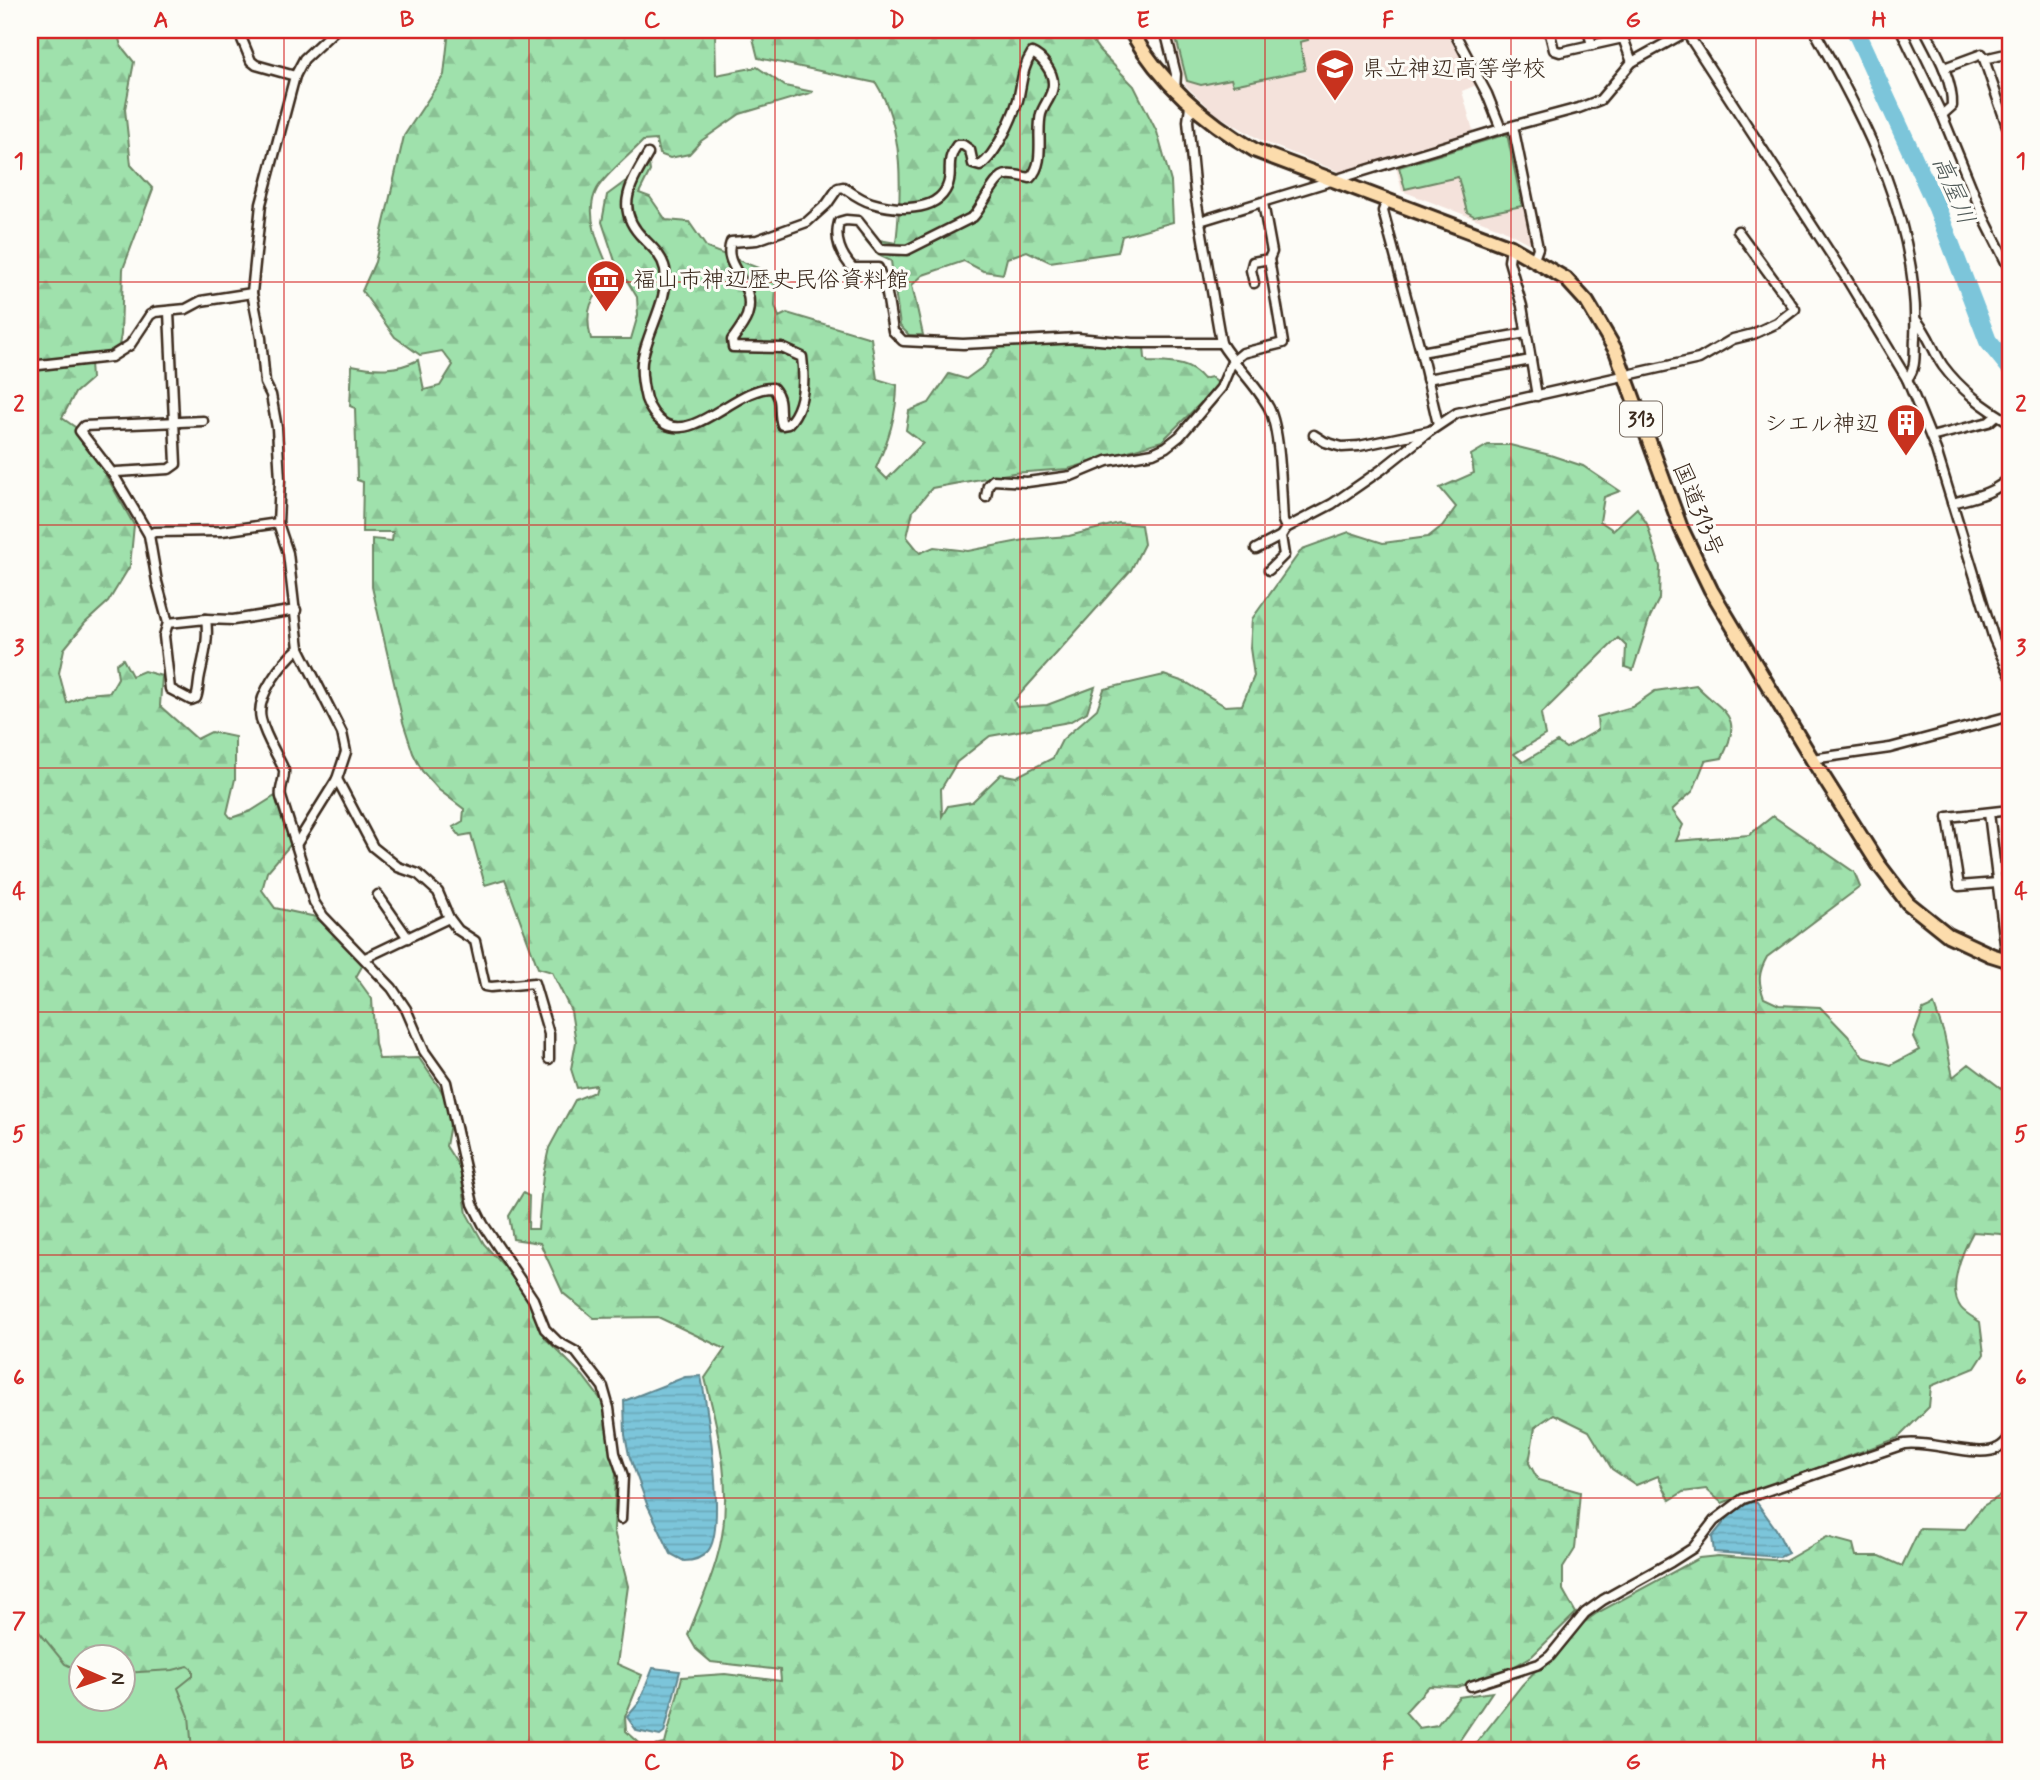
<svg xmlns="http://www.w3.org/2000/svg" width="2040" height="1780" viewBox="0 0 2040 1780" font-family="Mynerve,'Klee One',sans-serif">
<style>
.built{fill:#f4e2db}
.green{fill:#9fe1ac;stroke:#6d8665;stroke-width:2}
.forest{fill:url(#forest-firs);stroke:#6d8665;stroke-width:2}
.water{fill:url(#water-rules);stroke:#61878f;stroke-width:2}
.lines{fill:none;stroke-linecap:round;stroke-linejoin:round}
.river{stroke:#7bc5da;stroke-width:18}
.minor-casing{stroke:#3b2a1e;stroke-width:13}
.trunk-casing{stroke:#3b2a1e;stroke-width:18}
.minor{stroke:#fdfcf7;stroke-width:8}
.trunk{stroke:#fcdcac;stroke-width:12}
.grid{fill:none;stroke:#d62828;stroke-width:2;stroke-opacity:0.55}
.labels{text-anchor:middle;stroke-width:6;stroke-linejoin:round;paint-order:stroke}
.shield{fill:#fdfcf7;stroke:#75695f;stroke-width:2}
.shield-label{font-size:21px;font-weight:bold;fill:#3b2a1e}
.poi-label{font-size:23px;fill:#3b2a1e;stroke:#fdfcf7;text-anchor:start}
.street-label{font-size:23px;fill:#3b2a1e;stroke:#fdfcf7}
.water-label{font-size:24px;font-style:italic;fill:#4e5856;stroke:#fdfcf7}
.neatline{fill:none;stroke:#d62828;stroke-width:2.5}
.grid-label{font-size:23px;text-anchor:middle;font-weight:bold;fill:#d62828}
</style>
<defs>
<pattern id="forest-firs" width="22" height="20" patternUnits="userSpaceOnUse" patternTransform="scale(1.75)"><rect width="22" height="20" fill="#9fe1ac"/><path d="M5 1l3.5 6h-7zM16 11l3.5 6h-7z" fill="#8ac194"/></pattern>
<pattern id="water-rules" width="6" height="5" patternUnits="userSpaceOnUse" patternTransform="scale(1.75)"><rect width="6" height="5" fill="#7bc5da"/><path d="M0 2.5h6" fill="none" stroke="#6ba9bb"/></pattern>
</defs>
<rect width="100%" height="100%" fill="#fdfcf7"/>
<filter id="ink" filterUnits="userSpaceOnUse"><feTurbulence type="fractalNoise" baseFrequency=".0143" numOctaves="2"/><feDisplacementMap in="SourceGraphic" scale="14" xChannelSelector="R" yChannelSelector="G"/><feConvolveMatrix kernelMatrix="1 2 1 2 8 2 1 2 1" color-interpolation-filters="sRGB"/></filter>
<g filter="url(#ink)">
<g class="built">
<polygon points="1171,30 1453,30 1479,84 1462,91 1474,134 1345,174 1262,141 1216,114 1186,86"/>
<polygon points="1507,132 1532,242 1528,243 1502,229 1402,191 1396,167"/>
</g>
<g class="green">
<polygon points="1174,30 1306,30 1308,40 1300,42 1305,70 1233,85 1231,79 1201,85 1187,81"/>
<polygon points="1507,134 1522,206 1474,216 1467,212 1458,177 1405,189 1399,167"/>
<polygon points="30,1621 80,1658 80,1700 122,1700 123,1664 194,1659 220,1750 30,1750"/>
</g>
<g class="forest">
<polygon points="30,30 121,30 118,35 121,46 134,62 125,109 131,165 153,189 123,269 121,335 119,345 106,353 30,364"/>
<path d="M449 30H715L716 75 757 67 785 86 813 92 740 114 701 141 689 154 670 158 659 154 656 140 643 141C631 154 605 175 597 189 582 216 603 255 614 279 590 295 584 311 591 339H631L638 315 637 297 615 261 602 222 607 195 649 164 650 171 639 193 650 197 666 220 689 222 707 248 761 269 776 285 775 306 779 317 787 313 871 338 877 379 897 385C897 415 888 441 876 468L887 479 923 443 906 430 909 411 929 403 949 374 966 379 984 366 997 347 1022 342 1144 347 1145 358 1148 362C1170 363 1189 361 1203 379L1211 377 1218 383 1214 390 1162 441 1068 469 1013 473 932 488 913 511 907 537 920 553 934 547 968 551 1030 539 1069 536 1119 523 1141 525 1144 544 1131 570 1014 701 1017 707 1047 705 1095 687 1087 712 1069 722 990 736 957 762 941 789 942 816 948 806 972 802 1001 774 1016 777 1053 758 1062 740 1097 709 1104 689 1164 675 1187 683 1225 706 1242 705 1254 676 1250 648 1252 619 1302 549 1349 532 1383 543 1428 537 1442 526 1456 507 1440 488 1474 473 1471 455 1488 445H1510L1550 455 1583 466 1620 491 1604 497 1600 521 1613 530 1637 508 1647 524 1660 567 1659 599 1650 617 1633 670 1625 667 1626 646 1618 638 1541 714 1545 735 1514 754 1523 762 1557 742 1566 748 1598 730 1597 717 1632 707 1655 691 1696 685C1722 713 1745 713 1722 758L1705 761 1693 791 1672 810 1683 825 1676 841 1749 835 1773 816 1854 872 1860 887 1767 957C1758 973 1758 982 1764 998L1779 1005 1820 1007 1848 1036 1863 1057 1891 1065 1919 1050 1913 1038 1923 1010 1934 1005 1944 1034 1953 1077 1969 1064 2010 1095V1239L2001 1234 1973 1232C1963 1250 1946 1289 1961 1308 1965 1313 1974 1318 1980 1322L1984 1354 1975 1368 1931 1386 1929 1407 1898 1438 1722 1503 1706 1489 1683 1492 1670 1500 1658 1476 1636 1485 1612 1469 1589 1431 1554 1414 1535 1427 1529 1463 1538 1480 1580 1492 1575 1549 1563 1568V1590L1576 1613 1532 1656 1503 1673 1457 1687 1429 1686 1405 1712 1419 1728 1437 1725 1459 1697 1492 1692 1455 1747 1440 1750H192L189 1716 178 1688 193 1676V1670L188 1666 173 1670 123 1673 122 1658H80V1671L65 1664 36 1628H30V369L90 362 91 379 75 393 62 418 75 427 107 477 134 525 130 566 108 602 85 623 64 649 59 673 67 703 87 694 110 692 118 678 116 664 123 659 132 676 144 671 162 676 160 706 197 739 211 732 235 737V779L227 813 231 818 251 811 275 796 291 844 267 872 262 890 275 908 316 917 365 961 356 977 372 999 375 1044 379 1059 419 1058 441 1090 452 1113 446 1146 460 1168 467 1214 484 1244 520 1284 535 1309 546 1339 583 1376 605 1405 616 1472 614 1531 628 1586 617 1664 642 1675 625 1717 626 1731 645 1748 665 1744 682 1677 725 1674 781 1681 780 1670 711 1662 696 1649 688 1635C698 1609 711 1582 718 1554 734 1495 720 1436 705 1378L725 1349 658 1317 594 1318 563 1293 540 1243 513 1239 509 1216 523 1193 529 1196 528 1229H538L543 1175 549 1148 575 1100 594 1092 596 1085 577 1088 571 1069 576 1042 571 1011 552 972 538 968 505 879 485 885 471 834 460 836 453 827 463 821 464 809 439 790 422 771 413 753 403 722 372 587V539L392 541 393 532H362L363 482 357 480 355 408 350 406 352 365C376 370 396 371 418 360L424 390 440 386 453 365 442 351 420 355 395 337 362 291 375 262 404 136 444 75Z"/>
<path d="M751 30H1085L1099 50 1134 86 1157 132 1171 182 1173 222 1122 236 1118 252 1050 262 1027 251 1007 258 1003 274 983 271 964 261 923 275 912 285 923 335H909L900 326 891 261 878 255 863 237 896 243C902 191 904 128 876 83L758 58Z"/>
<polygon points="2010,1490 2010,1750 1471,1750 1522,1685 1577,1627 1597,1613 1699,1558 1718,1556 1785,1561 1827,1537 1853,1544 1856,1556 1880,1556 1902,1566 1920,1528 1965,1529 1983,1506"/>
</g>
<g class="water">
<path d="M701 1376C707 1407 727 1528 708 1551 702 1558 693 1561 684 1561L671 1554 647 1504 629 1455 625 1435 624 1401 685 1377Z"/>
<polygon points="1751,1502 1757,1503 1776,1529 1788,1553 1780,1557 1714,1552 1712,1537 1733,1511"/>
<polygon points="653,1668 680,1671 664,1733 660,1736 637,1731 627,1717 639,1703"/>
</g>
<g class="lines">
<polyline class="river" points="1855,30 1937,208 1988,341 2010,368"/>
<g class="minor-casing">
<g id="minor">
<polyline points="238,30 251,61 256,65 295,76"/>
<path d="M335 30 304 59 295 76 261 204 252 293 261 338 265 383 271 395 277 428 280 480 278 523 288 553 299 648C283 662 255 696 261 719 265 737 277 754 284 770 285 781 279 787 281 797L314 902 323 916 392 988 406 1009 424 1051 446 1082 473 1204 483 1224 533 1299 545 1329 558 1342 576 1352 603 1387 609 1408 615 1453 623 1476 621 1519"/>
<polyline points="1165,30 1176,74 1175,91"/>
<polyline points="1453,30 1487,94 1501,129"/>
<polyline points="1549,30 1554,50 1560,52 1623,38 1632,62"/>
<polyline points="1588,30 1592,45"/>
<polyline points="1685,30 1845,276 1907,379 1936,450 1994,639 2010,674"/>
<path d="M1814 30C1867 125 1920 225 1915 338 1914 352 1917 368 1907 379"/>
<polyline points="1901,30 1942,115 1984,218 2010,270"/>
<path d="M1925 30C1937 53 1953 80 1952 106L1942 115"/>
<polyline points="2006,54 2010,68"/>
<polyline points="1984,59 2007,126 2010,127"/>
<polyline points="1944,68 1982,54 1984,59 2010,53"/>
<path d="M1190 106 1188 121 1195 193 1221 343C1235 366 1256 384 1269 408 1281 433 1281 492 1283 521L1286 528"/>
<polyline points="1513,126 1538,248 1534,259"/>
<path d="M648 154C631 184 613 209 644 239 653 248 662 256 665 269 670 298 646 333 642 362 641 373 643 387 646 399 649 408 656 419 665 424 696 441 739 386 773 388 784 401 777 410 782 425L788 424C805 407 805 380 802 357L782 348 733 347 732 340C737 333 744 324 747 316 758 283 721 268 731 242L757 240 807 222 827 204 838 188 843 187C852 193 861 200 872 203 895 210 936 213 947 187 954 172 944 163 957 145H963L970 150 973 164 980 166C996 155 1012 119 1018 100 1022 83 1022 68 1032 53 1042 57 1053 72 1053 83 1054 94 1044 104 1041 114 1036 134 1046 163 1030 178 1023 177 1014 174 1007 175 995 175 983 207 973 217L907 250 880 249 858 221 846 220 839 222C834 239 841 256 853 268H878L887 294 893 331 903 341 963 344 1077 338 1132 343H1221"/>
<polyline points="1387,200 1383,211 1421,352 1438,424"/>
<polyline points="1200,221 1501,129 1579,108 1600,100 1632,62 1686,32"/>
<polyline points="1511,247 1509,261 1522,306 1537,396"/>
<polyline points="1254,283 1251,270 1253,262 1269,259 1272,252 1263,203"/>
<path d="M1916 320C1928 333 1933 351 1943 366 1960 389 1986 409 2010 422"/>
<polyline points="1421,352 1526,333"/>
<polyline points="30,366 111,357 130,345 150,315 155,312 186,309 201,301 252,293"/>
<polyline points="1427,379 1531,360"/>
<path d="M203 421 84 426 80 431 113 474 149 535 157 582 168 623 164 636 170 689 191 700 196 698C199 690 198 683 200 675 204 656 209 640 206 619"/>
<polyline points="1314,435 1325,442 1342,447 1359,446 1430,431 1457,413 1699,359 1733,339 1753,334 1777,323 1795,309 1738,231"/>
<polyline points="1931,437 1989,422 1997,415"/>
<polyline points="113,474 116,472 169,469 176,464 169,312"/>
<polyline points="986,497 988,485 993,480 1027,482 1071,476 1107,461 1153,453 1166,447 1180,436 1221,388 1232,362 1243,353 1283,343 1269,259"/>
<path d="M1952 503C1974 497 1994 494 2010 477"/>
<polyline points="149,535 154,532 222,531 278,523"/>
<polyline points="1256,549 1281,536 1286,528 1332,504 1381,470 1430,431"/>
<polyline points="1269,570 1284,555 1281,536"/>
<polyline points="168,623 206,619 233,620 296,610"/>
<polyline points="1812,759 1890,748 2010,716"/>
<polyline points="337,779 373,847 398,867 418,874 438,892 449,918 458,930 475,941 485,986 491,987 534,983 549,1034 549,1059"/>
<polyline points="2010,810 1948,817 1959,886 2010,882"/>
<polyline points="1989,813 2007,960"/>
<polyline points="296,845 337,779 346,752 342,733 299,648"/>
<polyline points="378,895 408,938"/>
<polyline points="365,958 449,918"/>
<path d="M1471 1686 1539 1664 1550 1656 1585 1613 1603 1600 1671 1562 1693 1548 1714 1521 1743 1499 1904 1444C1931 1440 1979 1459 1998 1448 2003 1446 2007 1441 2010 1437"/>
</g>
</g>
<g class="trunk-casing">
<path id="trunk" d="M1130 30C1161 83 1203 120 1256 151L1511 247 1566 279 1587 302 1616 351 1681 528 1711 590 1812 759 1879 865 1908 903 1948 935 1991 955 2010 961"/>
</g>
<use href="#minor" class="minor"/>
<use href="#trunk" class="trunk"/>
</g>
</g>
<path class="grid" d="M284 30V1750M529 30V1750M775 30V1750M1020 30V1750M1265 30V1750M1511 30V1750M1756 30V1750M30 282H2010M30 525H2010M30 768H2010M30 1012H2010M30 1255H2010M30 1498H2010"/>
<defs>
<g id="school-pin" transform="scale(2.0125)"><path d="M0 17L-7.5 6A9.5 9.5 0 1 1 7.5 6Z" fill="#c8321e" stroke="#fdfcf7"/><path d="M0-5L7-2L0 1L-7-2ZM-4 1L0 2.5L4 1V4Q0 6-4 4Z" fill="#fff"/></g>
<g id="museum-pin" transform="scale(2.0125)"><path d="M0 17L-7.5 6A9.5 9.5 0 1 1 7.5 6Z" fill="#c8321e" stroke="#fdfcf7"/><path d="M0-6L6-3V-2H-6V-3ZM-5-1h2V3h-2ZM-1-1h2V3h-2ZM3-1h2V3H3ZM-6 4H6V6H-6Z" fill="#fff"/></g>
<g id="building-pin" transform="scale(2.0125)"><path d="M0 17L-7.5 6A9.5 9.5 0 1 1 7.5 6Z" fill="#c8321e" stroke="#fdfcf7"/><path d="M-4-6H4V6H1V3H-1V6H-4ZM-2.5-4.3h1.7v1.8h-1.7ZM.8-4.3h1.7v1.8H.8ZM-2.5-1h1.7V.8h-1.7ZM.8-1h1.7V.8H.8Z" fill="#fff"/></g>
</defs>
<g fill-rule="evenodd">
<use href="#school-pin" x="1335" y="68"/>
<use href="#museum-pin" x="606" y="279"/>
<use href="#building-pin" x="1906" y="423"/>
</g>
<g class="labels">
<rect class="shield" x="1620" y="401.5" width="42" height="35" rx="5"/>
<g class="shield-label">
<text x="1641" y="426">313</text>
</g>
<g class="poi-label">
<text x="1362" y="76">県立神辺高等学校</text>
<text x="633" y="287">福山市神辺歴史民俗資料館</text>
<text x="1879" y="431" text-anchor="end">シエル神辺</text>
</g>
<g class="street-label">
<text transform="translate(1699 509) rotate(68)" y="8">国道313号</text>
</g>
<g class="water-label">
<text transform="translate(1954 190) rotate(67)" y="8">高屋川</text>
</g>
</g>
<rect width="2040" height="1780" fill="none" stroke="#fdfcf7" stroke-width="77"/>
<g transform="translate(102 1678) rotate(92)"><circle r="33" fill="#fdfcf7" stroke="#afa8a0" stroke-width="2"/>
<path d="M0-5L12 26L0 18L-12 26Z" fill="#c8321e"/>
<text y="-10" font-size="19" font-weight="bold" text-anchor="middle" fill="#3b2a1e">N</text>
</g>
<rect x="38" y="38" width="1964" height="1704" class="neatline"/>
<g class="grid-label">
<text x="161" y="27">A</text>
<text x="407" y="27">B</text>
<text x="652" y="27">C</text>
<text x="897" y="27">D</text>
<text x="1143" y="27">E</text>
<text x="1388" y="27">F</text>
<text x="1633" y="27">G</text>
<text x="1879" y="27">H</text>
<text x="19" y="168">1</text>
<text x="2021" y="168">1</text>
<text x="19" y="411">2</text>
<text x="2021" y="411">2</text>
<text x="19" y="655">3</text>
<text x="2021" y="655">3</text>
<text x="19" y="898">4</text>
<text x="2021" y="898">4</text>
<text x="19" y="1141">5</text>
<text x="2021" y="1141">5</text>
<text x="19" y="1385">6</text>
<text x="2021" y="1385">6</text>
<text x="19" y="1628">7</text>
<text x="2021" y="1628">7</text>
<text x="161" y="1769">A</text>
<text x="407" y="1769">B</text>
<text x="652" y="1769">C</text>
<text x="897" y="1769">D</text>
<text x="1143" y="1769">E</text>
<text x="1388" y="1769">F</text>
<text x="1633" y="1769">G</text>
<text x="1879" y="1769">H</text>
</g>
</svg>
